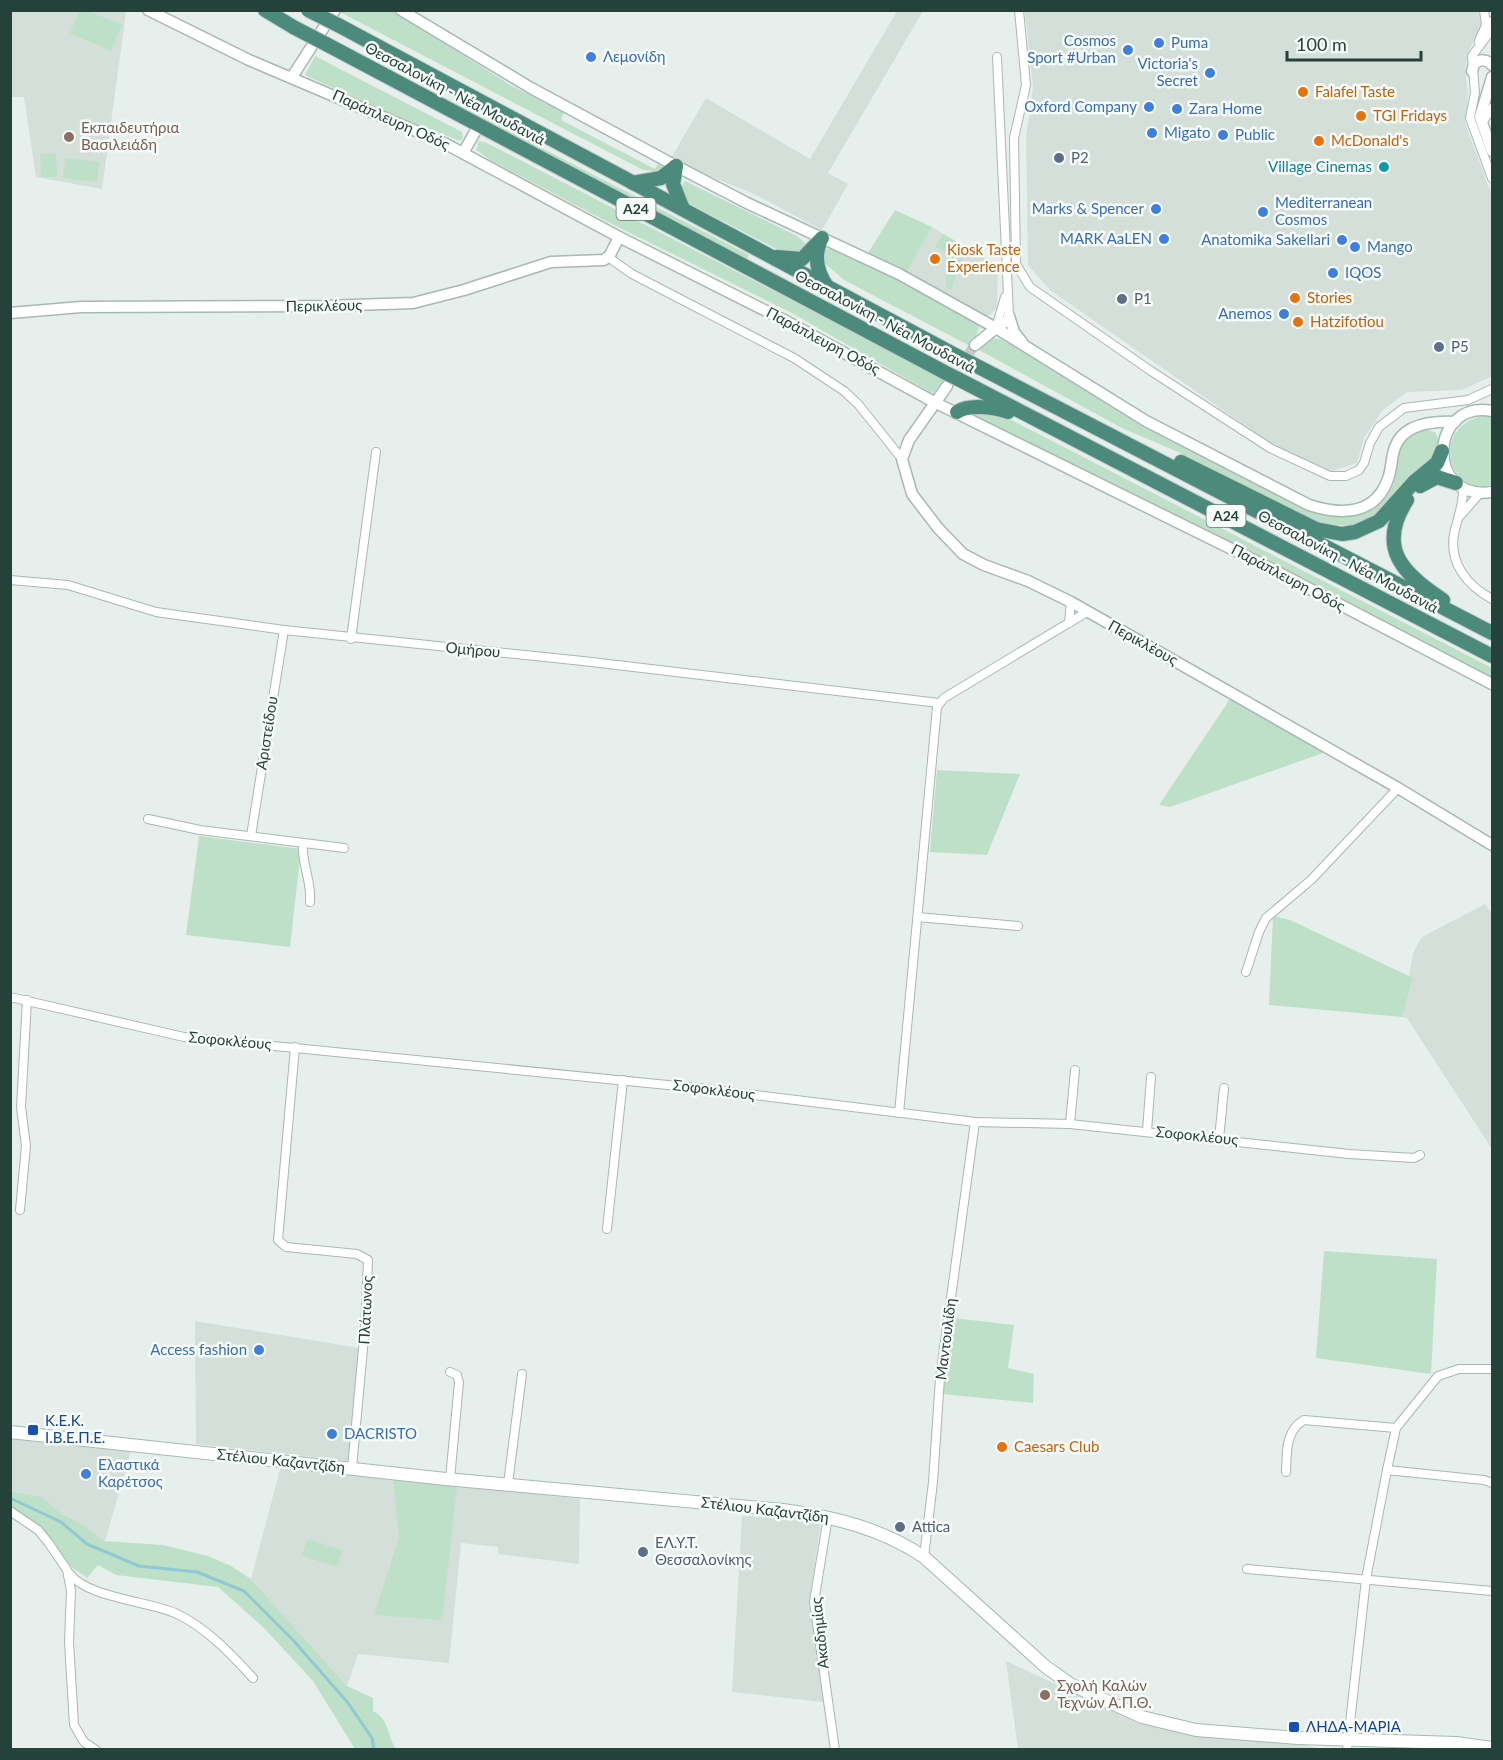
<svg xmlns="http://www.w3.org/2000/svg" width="1503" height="1760" viewBox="0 0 1503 1760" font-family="Lato,sans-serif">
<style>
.built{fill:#d4dfda}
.green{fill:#bfe0c8}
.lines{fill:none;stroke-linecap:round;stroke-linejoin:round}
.stream{stroke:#8ec9d4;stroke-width:3}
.tertiary-tunnel{stroke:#bfccc8;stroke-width:10;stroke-dasharray:10 5;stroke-linecap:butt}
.minor-casing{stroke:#a8b8b2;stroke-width:10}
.tertiary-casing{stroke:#a8b8b2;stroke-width:13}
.secondary-casing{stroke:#a4bbb3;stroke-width:14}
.trunk-casing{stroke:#c2cac8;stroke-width:16}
.minor{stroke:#fff;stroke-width:8}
.tertiary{stroke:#fff;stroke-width:10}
.secondary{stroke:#fff;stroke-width:12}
.trunk{stroke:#4c8a7c;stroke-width:14}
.trunk-bridge-casing{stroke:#c2cac8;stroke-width:16;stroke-linecap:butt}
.trunk-bridge{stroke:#4c8a7c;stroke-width:14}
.shop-dot{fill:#3f7fe0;stroke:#f7fbf9;stroke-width:2}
.food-dot{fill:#e8710a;stroke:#f7fbf9;stroke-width:2}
.education-dot{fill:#8d6e63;stroke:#f7fbf9;stroke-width:2}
.service-dot{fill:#5c6f8a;stroke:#f7fbf9;stroke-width:2}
.culture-dot{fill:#0f9aa8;stroke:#f7fbf9;stroke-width:2}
.transit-dot{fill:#1a4fb4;stroke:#f7fbf9;stroke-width:2}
.labels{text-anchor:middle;stroke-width:5;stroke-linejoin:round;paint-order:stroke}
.shield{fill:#f7fbf9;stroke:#637a73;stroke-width:1.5}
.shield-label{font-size:14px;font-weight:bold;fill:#24423a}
.shop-label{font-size:15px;fill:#366cbe;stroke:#f7fbf9;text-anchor:start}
.food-label{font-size:15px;fill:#c56008;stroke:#f7fbf9;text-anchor:start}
.street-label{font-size:15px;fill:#24423a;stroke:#f7fbf9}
.education-label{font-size:15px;fill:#785e54;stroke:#f7fbf9;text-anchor:start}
.service-label{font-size:15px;fill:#4e5e75;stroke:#f7fbf9;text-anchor:start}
.culture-label{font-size:15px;fill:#0d838f;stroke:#f7fbf9;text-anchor:end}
.transit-label{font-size:15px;fill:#164399;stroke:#f7fbf9;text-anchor:start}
</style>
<rect width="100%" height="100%" fill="#e6efeb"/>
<g class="built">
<polygon points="117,10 126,12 102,189 36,177 24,97 11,97 10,11"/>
<polygon points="897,11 923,11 828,173 848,184 822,230 754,194 670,160 706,98 810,159"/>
<polygon points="1025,11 1478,11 1483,23 1469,50 1465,67 1468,95 1465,123 1492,196 1492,376 1462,390 1407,392 1383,410 1364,438 1357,463 1332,471 1279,449 1050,290 1028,265 1026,136 1033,87"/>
<polygon points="932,227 998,266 997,308 990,315 981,315 907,272"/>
<polygon points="1485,904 1492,914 1492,1149 1407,1018 1402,1017 1413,978 1409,976 1413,953 1422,937"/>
<polygon points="195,1321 360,1348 350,1461 196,1444"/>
<polygon points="10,1439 131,1451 105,1541 77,1521 60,1513 43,1497 11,1491"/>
<polygon points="281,1466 580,1499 579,1564 498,1554 498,1547 461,1543 449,1663 358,1654 347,1686 251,1579"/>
<polygon points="742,1516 821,1520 809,1605 824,1702 732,1692"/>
<polygon points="1006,1661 1105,1707 1149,1724 1192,1733 1305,1745 1319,1749 1018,1749"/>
</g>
<g class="green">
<polygon points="336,10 393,11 512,86 564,112 561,120 655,169 659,162 664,167 660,172 643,170"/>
<polygon points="79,11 88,11 122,25 111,51 70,33"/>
<polygon points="315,56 462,132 463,138 460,141 383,111 305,75"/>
<polygon points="445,98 749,255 747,259 443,103"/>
<polygon points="479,141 487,143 944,379 933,394 792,313 606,221 492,161 476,150"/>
<polygon points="56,153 57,177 41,177 40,154"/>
<polygon points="65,158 99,162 97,182 63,178"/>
<polygon points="685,181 797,236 807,245 806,253 786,254 684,201 679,191"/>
<polygon points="895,210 932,227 907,272 868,253"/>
<polygon points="943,234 966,248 951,290 946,287 946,272 952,261 946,258 949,254 935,247"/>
<polygon points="826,249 833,249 895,278 976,321 979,327 972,347 844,280 821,260 820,253"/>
<path d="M992 338 1001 339 1201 455 1312 512C1344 523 1386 513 1396 476 1398 465 1396 453 1401 443 1406 434 1415 432 1424 429L1435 432 1439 440 1437 455 1383 509 1356 525H1325L1178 452 1122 428 979 350Z"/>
<polygon points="968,413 998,413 1492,668 1492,680"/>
<path d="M1482 416 1492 417V485C1446 495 1431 428 1482 416Z"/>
<polygon points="1230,699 1326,752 1170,807 1159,805"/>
<polygon points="937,770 1020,774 987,855 930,852"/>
<polygon points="199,836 301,849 290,947 186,935"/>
<polygon points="1273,916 1290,920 1413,978 1402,1017 1269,1005"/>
<polygon points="1324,1251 1437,1259 1431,1374 1316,1358"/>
<polygon points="953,1318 1014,1325 1008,1368 1034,1374 1033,1403 942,1394"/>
<polygon points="393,1480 457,1487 443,1613 440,1620 374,1615 399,1537"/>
<path d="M10 1491 43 1497 60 1513 77 1521 105 1541 163 1545 208 1556 231 1566 251 1579 347 1686 373 1698V1711C390 1720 387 1736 396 1749H355L313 1681 264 1628 218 1587 116 1575 98 1565 87 1578 69 1565 41 1528 11 1507Z"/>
<polygon points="307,1539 343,1550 337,1567 302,1556"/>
</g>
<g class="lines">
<polyline class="stream" points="10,1498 61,1522 87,1544 139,1566 197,1572 244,1591 293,1640 348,1703 372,1738 374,1750"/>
<polyline class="tertiary-tunnel" points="950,381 975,345"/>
<g class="minor-casing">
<g id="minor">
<polyline points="1019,10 1026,85 1014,138 1016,264 1030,287 1151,371 1270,448 1330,476 1346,476 1359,470 1364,463 1370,443 1379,427 1404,408 1468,400 1492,389"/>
<polyline points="1492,29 1472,56 1475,93 1470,118 1492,178"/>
<polyline points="1479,41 1486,25 1484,10"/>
<polyline points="1482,123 1492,108"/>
<polyline points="608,257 632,274 794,358 844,391 858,404 902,459"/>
<polyline points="996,328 1004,324 1009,316 997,57"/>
<polyline points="996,328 1005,297"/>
<path d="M1463 488C1464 504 1457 519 1454 534 1449 564 1468 586 1492 599"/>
<polyline points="1461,515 1480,493"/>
<polyline points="10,580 68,585 156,612 284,630 583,661 939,703"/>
<polyline points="1069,623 1071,602"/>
<polyline points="351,639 376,452"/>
<polyline points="148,819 200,830 344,848"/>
<polyline points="251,836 284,630"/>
<path d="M303 843C301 863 312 881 310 902"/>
<polyline points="918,917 1018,926"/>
<polyline points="1246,972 1259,932 1266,918 1311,880 1398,788"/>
<polyline points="10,997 184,1037 698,1088 975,1122 1070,1124 1349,1154 1414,1158 1420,1155"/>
<polyline points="295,1047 278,1240 286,1247 357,1254 368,1260 365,1327 352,1468"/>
<polyline points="899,1113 937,707 944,698 1087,612"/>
<polyline points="1070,1124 1075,1070"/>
<polyline points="1147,1131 1151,1077"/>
<polyline points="1219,1139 1224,1088"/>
<polyline points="20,1210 26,1146 21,1107 27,1000"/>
<polyline points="607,1229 623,1080"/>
<polyline points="450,1372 457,1375 459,1382 450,1479"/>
<polyline points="1387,1470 1396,1428 1438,1376 1459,1369 1492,1369"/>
<path d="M1286 1472C1287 1452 1285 1431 1304 1420L1396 1428"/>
<polyline points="508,1484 522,1374"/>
<polyline points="10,1511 38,1530 48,1542 67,1570 71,1591 69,1642 74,1725 84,1742 96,1750"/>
<polyline points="828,1517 814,1602 835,1750"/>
<polyline points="924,1557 933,1482 940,1378 975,1122"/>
<polyline points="1247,1569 1492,1591"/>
<path d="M69 1573C87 1598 148 1601 175 1613 206 1627 231 1654 253 1678"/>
<polyline points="1347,1750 1366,1579 1387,1470 1484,1480 1492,1483"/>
</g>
</g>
<g class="tertiary-casing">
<g id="tertiary">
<polyline points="148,10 249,60 444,143 619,237 784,320 934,402 1268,567 1492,684"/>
<path d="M401 10 531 88 676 166 747 203 899 274 996 328 1146 421 1309 505C1340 515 1375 516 1388 479 1392 469 1391 457 1395 447 1404 423 1433 421 1455 422"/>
<polyline points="1492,22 1492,31"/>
<path d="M1472 71 1474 64C1480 59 1487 59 1492 65"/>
<polyline points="292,77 335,10"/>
<polyline points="1492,77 1480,117 1492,151"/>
<polyline points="463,153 479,125"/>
<polyline points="10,313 81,307 325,306 413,303 464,290 551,262 604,260 610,255 619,237"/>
<polyline points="1009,316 1014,332 1022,342"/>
<polyline points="975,345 996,328"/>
<polyline points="947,386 909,440 902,459 912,494 938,528 963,554 984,565 1028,581 1071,602 1398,788 1492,845"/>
<path d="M1492 411C1429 399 1425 502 1492 492"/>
</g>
</g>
<g class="secondary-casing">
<path id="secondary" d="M10 1432 446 1479 783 1510C834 1517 881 1528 924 1557L1046 1667 1070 1684 1142 1717 1196 1730 1298 1738 1456 1743 1492 1748"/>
</g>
<g class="trunk-casing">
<g id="trunk">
<polyline points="265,10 295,28"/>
<polyline points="338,25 957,356"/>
<polyline points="326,44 946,373"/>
<polyline points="676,166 673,184 683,209"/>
<polyline points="633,183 661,178 676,166"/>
<path d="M820 242C813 259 818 274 828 288"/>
<polyline points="777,257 802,259 822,238"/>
<polyline points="971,363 1492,633"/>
<polyline points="958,379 1492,656"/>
<path d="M957 412C969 404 994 407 1008 412"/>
<polyline points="1181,462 1316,529 1342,534 1355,532 1379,521 1414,482 1437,463 1442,451"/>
<polyline points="1420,486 1437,477 1456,483"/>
<path d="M1407 500C1376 548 1403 574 1443 600"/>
</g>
</g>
<use href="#minor" class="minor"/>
<use href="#tertiary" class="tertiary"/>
<use href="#secondary" class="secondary"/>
<use href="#trunk" class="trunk"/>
<g class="trunk-bridge-casing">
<g id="trunk-bridge">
<polyline points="308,10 338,25"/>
<polyline points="295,28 326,44"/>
<polyline points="957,356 971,363"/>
<polyline points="946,373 958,379"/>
</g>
</g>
<use href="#trunk-bridge" class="trunk-bridge"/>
</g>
<g class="shop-dot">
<circle cx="1159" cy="43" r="6"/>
<circle cx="1128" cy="50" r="6"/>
<circle cx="591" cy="57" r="6"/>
<circle cx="1210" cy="73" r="6"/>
<circle cx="1149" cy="107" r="6"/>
<circle cx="1177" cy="109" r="6"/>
<circle cx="1152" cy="133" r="6"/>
<circle cx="1223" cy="135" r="6"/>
<circle cx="1156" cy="209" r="6"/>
<circle cx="1263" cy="212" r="6"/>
<circle cx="1164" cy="239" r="6"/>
<circle cx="1342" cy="240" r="6"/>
<circle cx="1355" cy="247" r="6"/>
<circle cx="1333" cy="273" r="6"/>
<circle cx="1284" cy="314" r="6"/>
<circle cx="259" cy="1350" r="6"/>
<circle cx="332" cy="1434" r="6"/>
<circle cx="86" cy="1474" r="6"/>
</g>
<g class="food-dot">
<circle cx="1303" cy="92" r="6"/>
<circle cx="1361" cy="116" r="6"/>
<circle cx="1319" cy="141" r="6"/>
<circle cx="935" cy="259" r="6"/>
<circle cx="1295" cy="298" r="6"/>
<circle cx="1298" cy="322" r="6"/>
<circle cx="1002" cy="1447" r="6"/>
</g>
<g class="education-dot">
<circle cx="69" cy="137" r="6"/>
<circle cx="1045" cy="1695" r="6"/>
</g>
<g class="service-dot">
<circle cx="1059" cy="158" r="6"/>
<circle cx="1122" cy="299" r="6"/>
<circle cx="1439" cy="347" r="6"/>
<circle cx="900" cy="1527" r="6"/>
<circle cx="643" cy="1552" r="6"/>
</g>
<circle class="culture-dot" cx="1384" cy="167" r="6"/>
<g class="transit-dot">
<rect x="27" y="1424" width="12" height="12" rx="3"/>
<rect x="1288" y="1721" width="12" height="12" rx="3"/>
</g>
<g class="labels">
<g class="shield">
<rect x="616.5" y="198" width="39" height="22" rx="4.5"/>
<rect x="1206.5" y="505" width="39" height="22" rx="4.5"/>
</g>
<g class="shield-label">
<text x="636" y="214">Α24</text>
<text x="1226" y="521">Α24</text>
</g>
<g class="shop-label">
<text x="1116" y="46" text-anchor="end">Cosmos<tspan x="1116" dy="17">Sport #Urban</tspan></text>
<text x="1171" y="48">Puma</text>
<text x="603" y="62">Λεμονίδη</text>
<text x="1198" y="69" text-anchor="end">Victoria's<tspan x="1198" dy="17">Secret</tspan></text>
<text x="1137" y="112" text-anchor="end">Oxford Company</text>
<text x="1189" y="114">Zara Home</text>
<text x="1164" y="138">Migato</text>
<text x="1235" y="140">Public</text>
<text x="1275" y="208">Mediterranean<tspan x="1275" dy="17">Cosmos</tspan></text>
<text x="1144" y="214" text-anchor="end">Marks &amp; Spencer</text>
<text x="1152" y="244" text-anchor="end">MARK AaLEN</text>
<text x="1330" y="245" text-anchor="end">Anatomika Sakellari</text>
<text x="1367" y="252">Mango</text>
<text x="1345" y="278">IQOS</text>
<text x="1272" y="319" text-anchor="end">Anemos</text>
<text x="247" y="1355" text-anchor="end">Access fashion</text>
<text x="344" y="1439">DACRISTO</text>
<text x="98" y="1470">Ελαστικά<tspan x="98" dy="17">Καρέτσος</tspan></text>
</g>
<g class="food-label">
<text x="1315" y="97">Falafel Taste</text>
<text x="1373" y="121">TGI Fridays</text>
<text x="1331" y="146">McDonald's</text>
<text x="947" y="255">Kiosk Taste<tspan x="947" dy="17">Experience</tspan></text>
<text x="1307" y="303">Stories</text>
<text x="1310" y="327">Hatzifotiou</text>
<text x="1014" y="1452">Caesars Club</text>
</g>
<g class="street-label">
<text transform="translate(455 94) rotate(28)" y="5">Θεσσαλονίκη - Νέα Μουδανιά</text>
<text transform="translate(391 120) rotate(24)" y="5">Παράπλευρη Οδός</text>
<text transform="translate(324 306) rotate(-1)" y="5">Περικλέους</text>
<text transform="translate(885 322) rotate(28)" y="5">Θεσσαλονίκη - Νέα Μουδανιά</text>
<text transform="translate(823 341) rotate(28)" y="5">Παράπλευρη Οδός</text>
<text transform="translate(1348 562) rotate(28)" y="5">Θεσσαλονίκη - Νέα Μουδανιά</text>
<text transform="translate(1288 578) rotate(28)" y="5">Παράπλευρη Οδός</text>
<text transform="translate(1143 643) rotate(29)" y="5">Περικλέους</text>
<text transform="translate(473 650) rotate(5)" y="5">Ομήρου</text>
<text transform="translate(267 733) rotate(-81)" y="5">Αριστείδου</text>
<text transform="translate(230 1041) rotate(5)" y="5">Σοφοκλέους</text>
<text transform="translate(714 1090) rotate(7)" y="5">Σοφοκλέους</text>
<text transform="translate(1197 1136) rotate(6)" y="5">Σοφοκλέους</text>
<text transform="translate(366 1310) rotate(-87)" y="5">Πλάτωνος</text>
<text transform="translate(946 1339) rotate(-83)" y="5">Μαντουλίδη</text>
<text transform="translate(281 1461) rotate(6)" y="5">Στέλιου Καζαντζίδη</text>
<text transform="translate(765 1510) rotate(7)" y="5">Στέλιου Καζαντζίδη</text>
<text transform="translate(820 1633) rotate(-96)" y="5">Ακαδημίας</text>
</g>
<g class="education-label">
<text x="81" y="133">Εκπαιδευτήρια<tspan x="81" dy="17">Βασιλειάδη</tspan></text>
<text x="1057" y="1691">Σχολή Καλών<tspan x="1057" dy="17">Τεχνών Α.Π.Θ.</tspan></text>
</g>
<g class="service-label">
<text x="1071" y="163">P2</text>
<text x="1134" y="304">P1</text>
<text x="1451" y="352">P5</text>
<text x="912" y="1532">Attica</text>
<text x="655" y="1548">ΕΛ.Υ.Τ.<tspan x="655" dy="17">Θεσσαλονίκης</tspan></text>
</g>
<g class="culture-label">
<text x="1372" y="172">Village Cinemas</text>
</g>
<g class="transit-label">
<text x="45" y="1426">Κ.Ε.Κ.<tspan x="45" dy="17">Ι.Β.Ε.Π.Ε.</tspan></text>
<text x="1306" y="1732">ΛΗΔΑ-ΜΑΡΙΑ</text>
</g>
</g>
<rect width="1503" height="1760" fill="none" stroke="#24423a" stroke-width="24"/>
<path d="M1287 51v9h134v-9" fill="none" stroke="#24423a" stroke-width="3"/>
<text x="1296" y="51" font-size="18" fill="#24423a" stroke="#f7fbf9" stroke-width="4.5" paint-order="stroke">100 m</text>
</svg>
